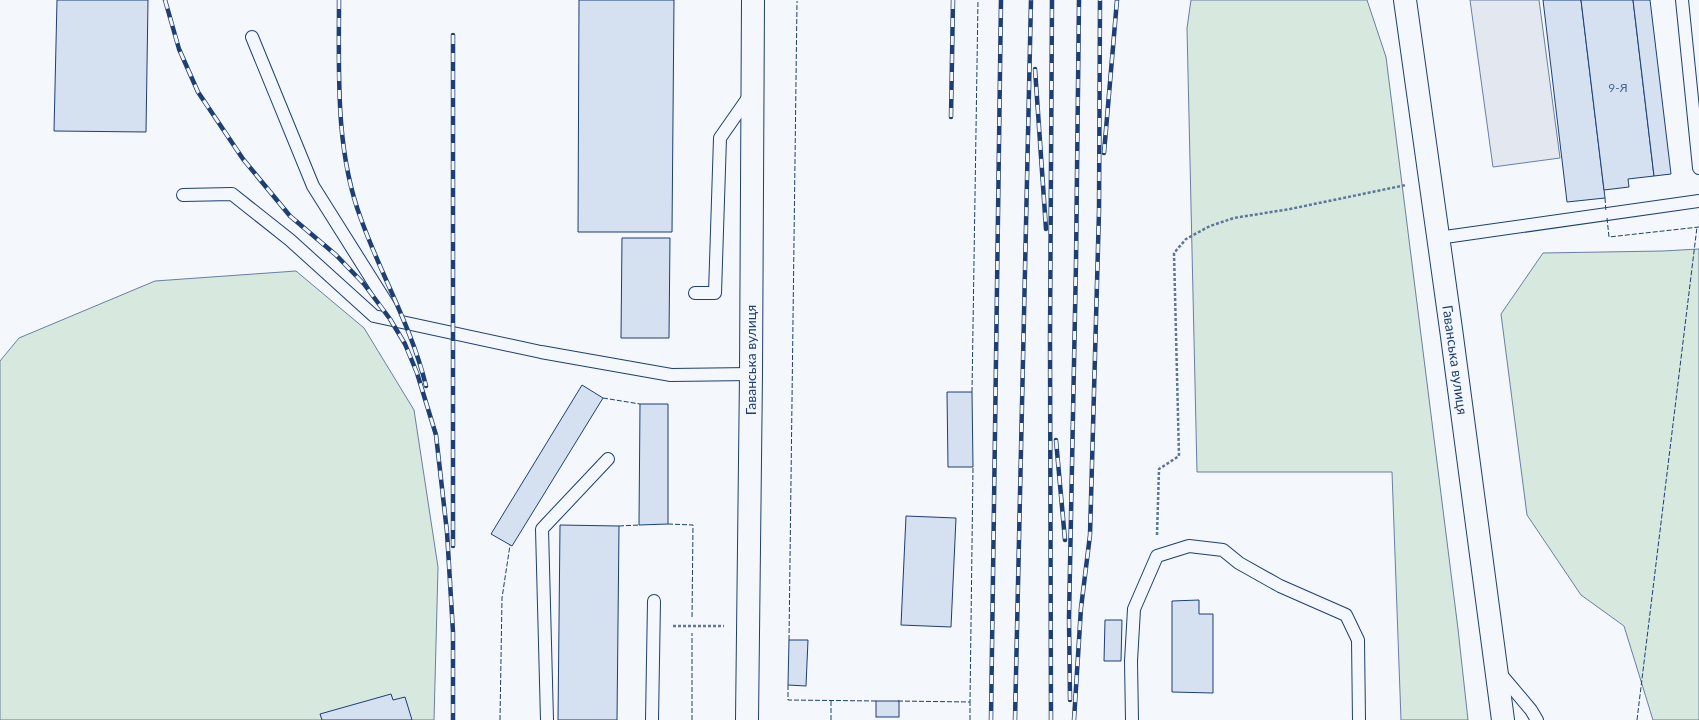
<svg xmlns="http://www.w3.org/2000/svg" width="1699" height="720" viewBox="0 0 1699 720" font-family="Lato,sans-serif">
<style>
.green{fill:#d7e8df;stroke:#687fa3}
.parking{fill:#e3e8f0;stroke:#687fa3}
.building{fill:#d5e0f0;stroke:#1d3f73}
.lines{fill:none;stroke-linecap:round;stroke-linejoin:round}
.lane-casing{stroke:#1d3f73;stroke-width:14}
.street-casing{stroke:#1d3f73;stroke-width:24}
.secondary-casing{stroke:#1d3f73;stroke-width:24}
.path{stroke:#5e769c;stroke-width:2.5;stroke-dasharray:3 2;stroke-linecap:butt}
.lane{stroke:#f4f7fb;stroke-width:12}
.street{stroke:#f4f7fb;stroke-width:22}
.secondary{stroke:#f4f7fb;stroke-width:22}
.rail-casing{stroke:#1d3f73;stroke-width:4.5}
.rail{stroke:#f4f7fb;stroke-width:3;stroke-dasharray:9;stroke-linecap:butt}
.fence{stroke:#1d3f73;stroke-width:1;stroke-dasharray:5 2;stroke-linecap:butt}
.labels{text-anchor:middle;stroke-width:3;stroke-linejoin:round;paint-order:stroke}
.number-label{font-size:12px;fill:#4b6792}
.street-label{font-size:14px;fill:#1d3f73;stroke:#f4f7fb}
</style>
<rect width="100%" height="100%" fill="#f4f7fb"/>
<g class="green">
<polygon points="1191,0 1367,0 1386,57 1458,629 1468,720 1401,720 1392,472 1197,472 1187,28"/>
<polygon points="1699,249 1699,720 1653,720 1624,626 1581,595 1527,515 1501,314 1543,253 1663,251"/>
<polygon points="296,271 364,328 414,410 438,567 434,720 0,720 0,361 19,338 155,281"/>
</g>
<polygon class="parking" points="1470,0 1539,0 1560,158 1493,167"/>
<g class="building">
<polygon points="57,0 148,0 146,132 54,131"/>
<polygon points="579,0 674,0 672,232 578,232"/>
<polygon points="1543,0 1581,0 1605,198 1567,202"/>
<polygon points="1581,0 1633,0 1654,176 1628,179 1629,187 1604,190"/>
<polygon points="1633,0 1650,0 1671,174 1654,176"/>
<polygon points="622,238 670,238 669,338 621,338"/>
<polygon points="582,385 603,398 512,546 491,534"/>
<polygon points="947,392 972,392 973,467 948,467"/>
<polygon points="640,404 668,404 668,524 639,525"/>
<polygon points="906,516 956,518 951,627 901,625"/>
<polygon points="560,525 619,526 617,720 558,720"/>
<polygon points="1199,600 1199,614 1213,614 1213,693 1172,692 1172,601"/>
<polygon points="1105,620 1122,620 1121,661 1104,661"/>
<polygon points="789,640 808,640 806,686 788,685"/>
<polygon points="391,694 393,700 405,697 412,720 322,720 320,714"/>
<rect x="876" y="701" width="23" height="16"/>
</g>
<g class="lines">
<g class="lane-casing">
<g id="lane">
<polyline points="1682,0 1699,168"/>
<polyline points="252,37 313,186 398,321"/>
<polyline points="183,195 232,194 290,240 374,316 541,352 671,375 751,374"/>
<polyline points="1438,238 1699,201"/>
<polyline points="695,293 715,293 720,138 750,95"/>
<polyline points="1499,672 1531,710 1537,720"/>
<polyline points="547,720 542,529 608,459"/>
<polyline points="652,720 654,601"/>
<polyline points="1132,720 1131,661 1134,609 1157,556 1189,546 1223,550 1239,563 1280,586 1346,615 1358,640 1359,720"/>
</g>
</g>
<g class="street-casing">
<polyline id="street" points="747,720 751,374 753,0"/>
</g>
<g class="secondary-casing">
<polyline id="secondary" points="1405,0 1451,329 1503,720"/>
</g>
<g class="path">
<polyline points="1157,535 1159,469 1179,456 1174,253 1186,239 1210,226 1234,218 1290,209 1406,185"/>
<polyline points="673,626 724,626"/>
</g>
<use href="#lane" class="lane"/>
<use href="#street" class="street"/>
<use href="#secondary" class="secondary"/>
<g class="rail-casing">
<g id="rail">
<polyline points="165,0 179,49 198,92 243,159 290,216 336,255 364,284 390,319 405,344 417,373 436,435 447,532 453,632 453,720"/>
<path d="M339 0C339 73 335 150 361 219 381 275 412 328 426 386"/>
<polyline points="453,35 453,546"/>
<polyline points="1035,69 1046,229"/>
<polyline points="951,117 953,0"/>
<polyline points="1104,153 1117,0"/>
<polyline points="1056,440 1065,540"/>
<polyline points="1070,700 1069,618 1076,262 1079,0"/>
<polyline points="991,720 1001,0"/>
<polyline points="1015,720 1031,0"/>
<polyline points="1051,720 1050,339 1052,0"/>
<polyline points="1074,720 1081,608 1090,535 1092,464 1099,211 1100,0"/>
</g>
</g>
<use href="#rail" class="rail"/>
<g class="fence">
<polyline points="1605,198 1606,212"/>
<polyline points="1607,218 1609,237 1699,227"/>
<polyline points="972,392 978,0"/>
<polyline points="603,398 640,404"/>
<polyline points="668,524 693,525 692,619"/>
<polyline points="619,526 639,525"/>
<polyline points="789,640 797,1"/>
<polyline points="788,685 788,700 878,701"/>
<polyline points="898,701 970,702 973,467"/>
<polyline points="500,720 502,598 510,545"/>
<polyline points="692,720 692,633"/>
<polyline points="831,720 831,701"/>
<polyline points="970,720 970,702"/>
<polyline points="1637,720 1697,227"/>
</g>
</g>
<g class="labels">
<g class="number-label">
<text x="1618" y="92">9-Я</text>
</g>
<g class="street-label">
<text transform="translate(751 360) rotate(-90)" y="5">Гаванська вулиця</text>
<text transform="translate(1455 360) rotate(82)" y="5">Гаванська вулиця</text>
</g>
</g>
</svg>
